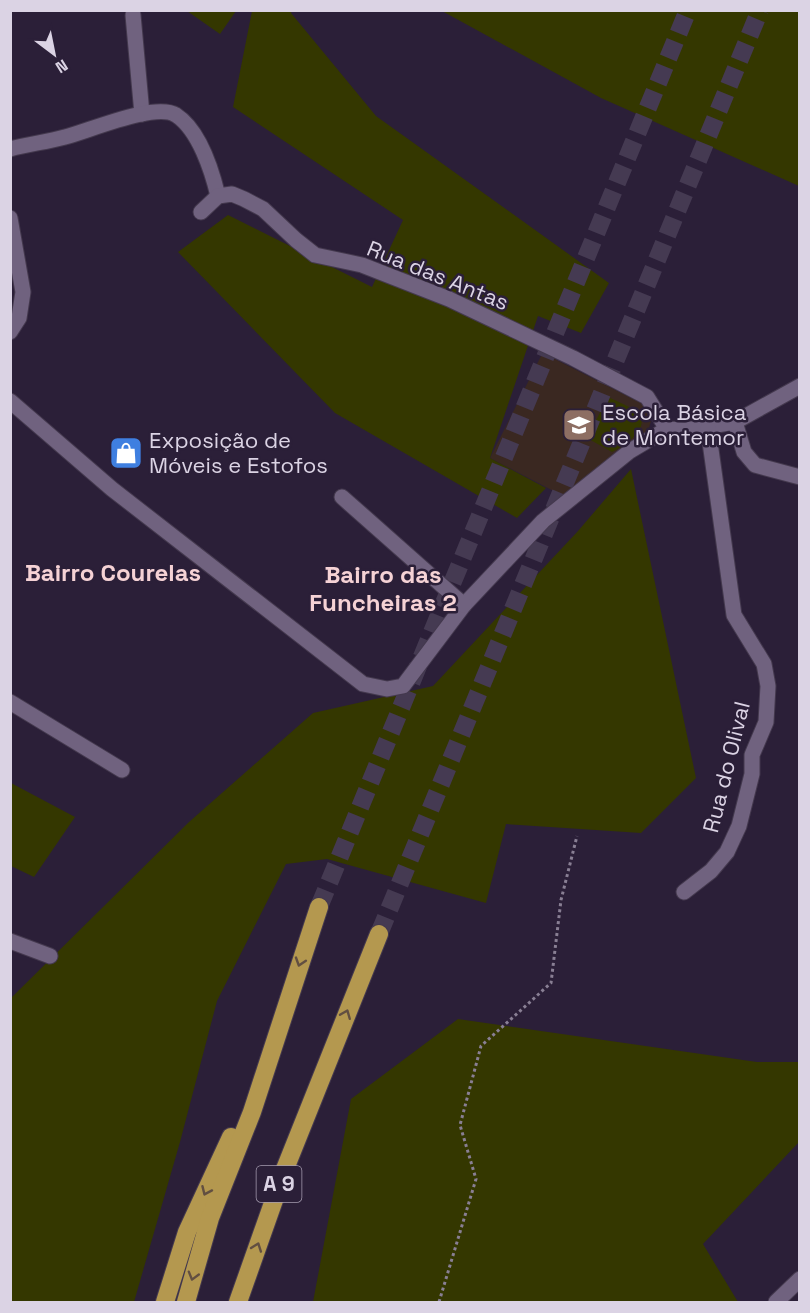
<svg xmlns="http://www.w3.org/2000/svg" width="810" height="1313" viewBox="0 0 810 1313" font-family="'Space Grotesk',sans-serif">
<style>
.education{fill:#3a2821}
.green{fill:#343700}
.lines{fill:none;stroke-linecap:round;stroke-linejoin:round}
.highway-tunnel{stroke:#453a52;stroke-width:18;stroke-dasharray:18 9;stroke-linecap:butt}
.street-casing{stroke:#44394e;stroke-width:17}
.highway-casing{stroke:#44394e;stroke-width:20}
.path{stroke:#897f94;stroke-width:3;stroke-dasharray:3 3;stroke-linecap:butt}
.street{stroke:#70627f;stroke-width:15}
.highway{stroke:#b4984f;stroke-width:18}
.oneway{stroke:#624f41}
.labels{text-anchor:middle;stroke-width:5;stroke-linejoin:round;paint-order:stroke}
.shield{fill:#2b1f38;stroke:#a69db0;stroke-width:1.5}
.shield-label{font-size:21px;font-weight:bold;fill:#dbd3e4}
.street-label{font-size:22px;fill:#dbd3e4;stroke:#2b1f38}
.poi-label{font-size:22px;fill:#dbd3e4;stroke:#2b1f38;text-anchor:start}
.neighbourhood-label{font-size:24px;font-weight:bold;fill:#f5d2d5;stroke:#2b1f38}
</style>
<rect width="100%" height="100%" fill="#2b1f38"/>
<polygon class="education" points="545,354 643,404 650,413 651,421 647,435 565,497 490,458 541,356"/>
<g class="green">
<polygon points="187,11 236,11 220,34"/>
<polygon points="252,11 292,11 291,13 376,116 609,283 581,333 538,316 490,458 546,488 517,518 335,413 178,252 228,215 372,287 403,220 233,107"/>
<polygon points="442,11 799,11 799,186 601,98"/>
<path d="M608 397C616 401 627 405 634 410 656 425 625 446 612 452L587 438Z"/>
<polygon points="631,469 696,778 641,833 506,824 486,903 327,859 286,864 217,1001 180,1142 134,1302 11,1302 11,998 189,822 313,713 433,686 578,531"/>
<polygon points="11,783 75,817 34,877 11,866"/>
<polygon points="458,1019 757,1062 799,1062 799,1142 703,1244 738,1302 313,1302 351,1099"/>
</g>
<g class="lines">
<g class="highway-tunnel">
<polyline points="319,907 688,10"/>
<polyline points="379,934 760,10"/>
</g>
<g class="street-casing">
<g id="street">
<polyline points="133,15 142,114"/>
<path d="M10 149C28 144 47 142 65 137 89 131 155 102 176 115 199 130 212 171 218 196"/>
<polyline points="201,212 218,196 232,194 244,199 263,209 296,240 315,255 362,265 449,299 573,358 647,397 667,429"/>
<polyline points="10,218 23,292 19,318 10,332"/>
<polyline points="10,401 112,489 363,684 387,689 403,686 464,605 543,521 630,451 667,429"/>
<polyline points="735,422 744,452 755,465 800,477"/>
<polyline points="667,429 686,430 735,422 800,386"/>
<polyline points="342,497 464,605"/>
<polyline points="10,702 122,770"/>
<polyline points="684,892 711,871 727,852 739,826 752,774 752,755 766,722 768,686 764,664 734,615 708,428"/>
<polyline points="10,941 50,956"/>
<polyline points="776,1302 800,1279"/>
</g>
</g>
<g class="highway-casing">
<g id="highway">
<polyline points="165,1302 187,1232 231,1137"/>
<polyline points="186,1302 210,1218 252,1112 319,907"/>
<polyline points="238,1302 285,1169 379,934"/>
</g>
</g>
<polyline class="path" points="439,1302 476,1179 460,1125 481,1046 551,983 561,900 577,836"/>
<use href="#street" class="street"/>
<use href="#highway" class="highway"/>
</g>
<defs><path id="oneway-chevron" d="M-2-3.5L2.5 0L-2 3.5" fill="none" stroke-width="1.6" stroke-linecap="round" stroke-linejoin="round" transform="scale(1.5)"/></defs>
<g class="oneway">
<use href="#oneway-chevron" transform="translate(300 962) rotate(108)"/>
<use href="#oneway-chevron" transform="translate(346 1014) rotate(-68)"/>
<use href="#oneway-chevron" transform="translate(206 1191) rotate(114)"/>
<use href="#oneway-chevron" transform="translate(257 1247) rotate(-70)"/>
<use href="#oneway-chevron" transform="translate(193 1276) rotate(106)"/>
</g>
<defs>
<g id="school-square" transform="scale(1.725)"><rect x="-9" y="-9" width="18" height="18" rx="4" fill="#8d6e63" stroke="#2b1f38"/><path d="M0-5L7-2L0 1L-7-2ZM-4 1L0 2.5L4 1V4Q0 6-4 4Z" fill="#fff"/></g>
<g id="shop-square" transform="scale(1.725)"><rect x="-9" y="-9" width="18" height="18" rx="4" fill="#3f7fe0" stroke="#2b1f38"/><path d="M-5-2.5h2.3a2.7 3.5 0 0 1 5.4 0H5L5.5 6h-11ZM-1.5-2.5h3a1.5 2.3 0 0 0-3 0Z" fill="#fff"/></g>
</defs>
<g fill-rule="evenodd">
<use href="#school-square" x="579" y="425"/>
<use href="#shop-square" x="126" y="453"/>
</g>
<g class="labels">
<rect class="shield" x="256.5" y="1166" width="45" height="36" rx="4.5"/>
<g class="shield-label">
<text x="279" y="1191">A 9</text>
</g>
<g class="street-label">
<text transform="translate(438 275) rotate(22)" y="8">Rua das Antas</text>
<text transform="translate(726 767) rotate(-76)" y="8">Rua do Olival</text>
</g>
<g class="poi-label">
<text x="602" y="420">Escola Básica<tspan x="602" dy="25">de Montemor</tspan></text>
<text x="149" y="448">Exposição de<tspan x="149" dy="25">Móveis e Estofos</tspan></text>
</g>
<g class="neighbourhood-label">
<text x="113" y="581">Bairro Courelas</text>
<text x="383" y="583">Bairro das<tspan x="383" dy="28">Funcheiras 2</tspan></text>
</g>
</g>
<rect width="810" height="1313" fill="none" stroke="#dbd3e4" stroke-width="24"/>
<g transform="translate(54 54) rotate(148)" stroke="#2b1f38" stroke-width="4.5" paint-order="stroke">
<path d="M0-4.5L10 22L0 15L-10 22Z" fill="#dbd3e4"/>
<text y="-9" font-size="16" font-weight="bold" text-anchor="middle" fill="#dbd3e4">N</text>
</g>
</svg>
